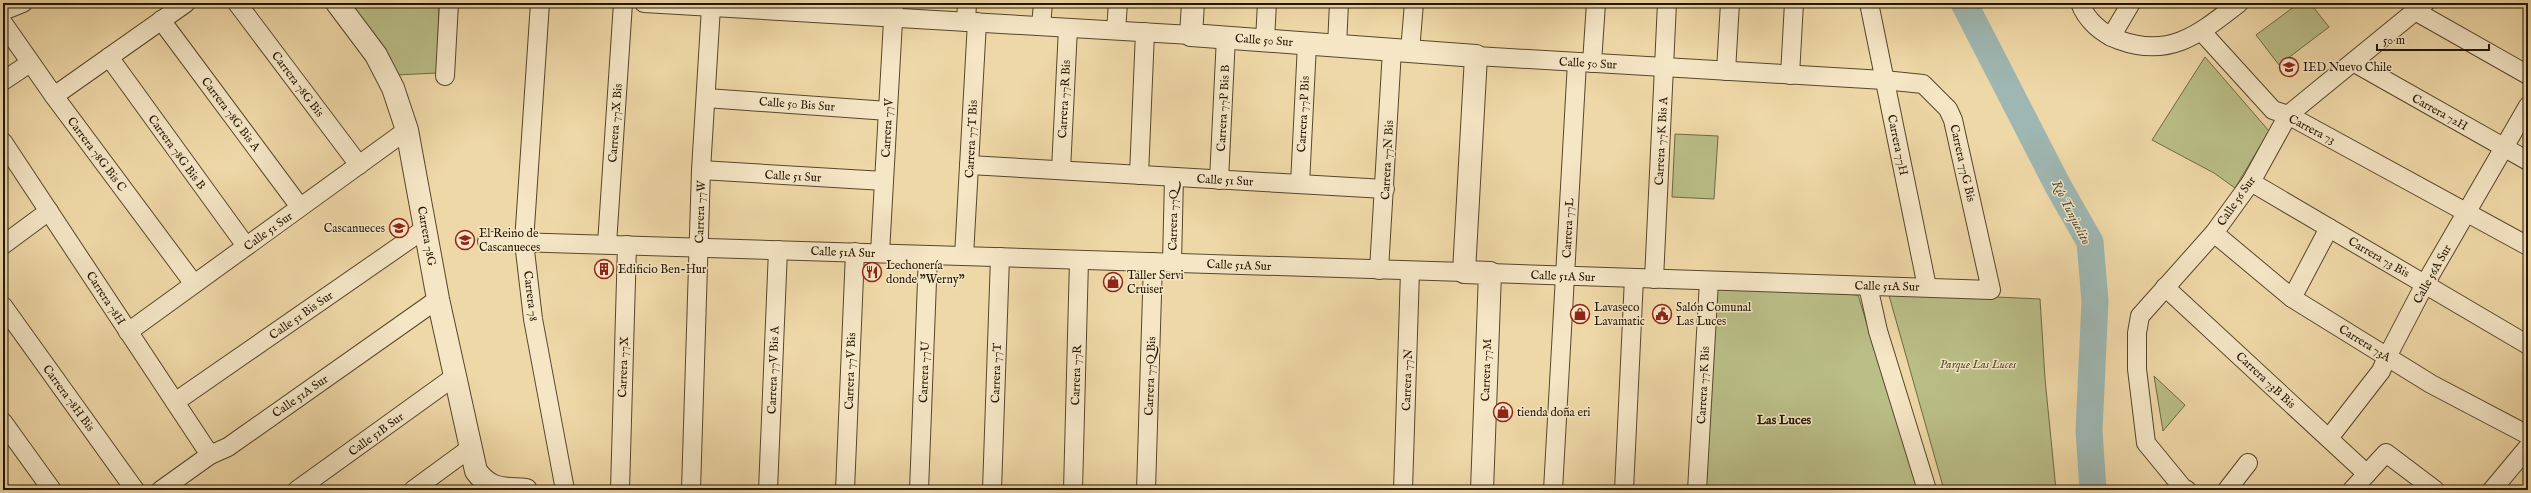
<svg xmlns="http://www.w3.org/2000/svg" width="2531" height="493" viewBox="0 0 2531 493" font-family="'IM FELL English',serif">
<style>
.green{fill:#babe87;stroke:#6e6a44}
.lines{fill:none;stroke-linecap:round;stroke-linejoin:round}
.river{stroke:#9eb7b2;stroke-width:27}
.minor-casing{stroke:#56462b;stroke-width:20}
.tertiary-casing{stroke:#56462b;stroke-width:24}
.minor{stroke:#f5e6c6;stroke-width:18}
.tertiary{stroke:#f5e6c6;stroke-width:22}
.labels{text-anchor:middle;stroke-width:3;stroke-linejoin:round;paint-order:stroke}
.street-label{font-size:12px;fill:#231502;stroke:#f5e6c6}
.poi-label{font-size:12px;fill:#231502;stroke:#f5e6c6;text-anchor:start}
.park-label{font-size:12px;font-style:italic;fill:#585031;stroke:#f5e6c6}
.water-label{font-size:13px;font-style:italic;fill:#4e4e40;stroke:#f5e6c6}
.neighbourhood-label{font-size:13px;font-weight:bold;fill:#231502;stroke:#f5e6c6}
</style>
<rect width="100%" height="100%" fill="#efd8a7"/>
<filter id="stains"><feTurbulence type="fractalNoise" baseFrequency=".005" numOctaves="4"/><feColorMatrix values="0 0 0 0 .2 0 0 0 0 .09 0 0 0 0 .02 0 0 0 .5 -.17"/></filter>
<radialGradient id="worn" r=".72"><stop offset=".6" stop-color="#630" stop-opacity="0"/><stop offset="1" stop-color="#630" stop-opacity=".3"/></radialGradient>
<g class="green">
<polygon points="345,3 376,6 439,4 437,73 396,75"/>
<polygon points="2299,3 2310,3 2329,27 2279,65 2256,35"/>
<polygon points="2205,57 2269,131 2235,188 2214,173 2152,140"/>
<polygon points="1675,134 1718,136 1714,199 1672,197"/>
<polygon points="1717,285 1858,295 1918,490 1706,490"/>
<polygon points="1888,292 2040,299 2045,379 2056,490 1944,490"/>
<polygon points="2154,376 2185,405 2163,431"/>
</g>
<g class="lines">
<polyline class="river" points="1964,3 2058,186 2090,242 2095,301 2089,431 2093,490"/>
<g class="minor-casing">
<g id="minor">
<polyline points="237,3 359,165"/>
<polyline points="540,3 524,242 533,319 565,490"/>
<polyline points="644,3 1191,35"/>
<polyline points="1869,3 1927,287"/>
<path d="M2080 3C2086 20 2102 34 2119 40 2171 59 2200 33 2239 3"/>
<polyline points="3,11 23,3"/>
<polyline points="2415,11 2528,75"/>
<polyline points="161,20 300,207"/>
<polyline points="966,22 967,3"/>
<polyline points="3,23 54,96 194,284"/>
<polyline points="1041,26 1043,3"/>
<polyline points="1116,30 1118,3"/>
<polyline points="2202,32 2273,110 2288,115 2528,246"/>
<polyline points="2111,37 2131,3"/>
<polyline points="1265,40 1267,3"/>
<polyline points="1337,46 1339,3"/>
<polyline points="1410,51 1414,3"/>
<polyline points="1476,56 1884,80 1923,84 1948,109 1953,120 1991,290 1490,273"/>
<polyline points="109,57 246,246"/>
<polyline points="2353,62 2528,161"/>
<polyline points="1592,63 1596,3"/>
<polyline points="1726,71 1730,3"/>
<polyline points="1790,75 1794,3"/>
<polyline points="445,76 449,3"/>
<polyline points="3,81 30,63"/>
<polyline points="54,96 186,3"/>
<polyline points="706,98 888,111"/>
<polyline points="3,142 210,455"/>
<polyline points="969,165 1385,189"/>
<polyline points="701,170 884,181"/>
<polyline points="1061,170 1068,28"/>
<polyline points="1139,175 1145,32"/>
<polyline points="1219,180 1226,37"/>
<polyline points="2251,182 2528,345"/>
<polyline points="1300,184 1307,44"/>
<polyline points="2214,233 2292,298 2431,384 2528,435"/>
<polyline points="487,241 1464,272"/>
<polyline points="607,244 623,3"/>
<polyline points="3,245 49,211"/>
<polyline points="880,253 894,3"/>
<polyline points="964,256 977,22"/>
<polyline points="1172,263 1174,177"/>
<polyline points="1379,270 1392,50"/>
<polyline points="1654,279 1667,3"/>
<polyline points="1868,286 1878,331 1927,490"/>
<polyline points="2165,287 2367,474"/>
<polyline points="2292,298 2329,228"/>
<polyline points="3,306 135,490"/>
<polyline points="128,332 407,130"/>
<polyline points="175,402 426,228"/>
<polyline points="3,422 52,490"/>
<polyline points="2329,438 2381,371 2387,357 2425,284 2528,106"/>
<polyline points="161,490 210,455 228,447 438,299"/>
<polyline points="297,490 454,377"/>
<polyline points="413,490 469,449"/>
<polyline points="620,490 627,245"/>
<polyline points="691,490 701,170 711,7"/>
<polyline points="768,490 778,250"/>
<polyline points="845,490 855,252"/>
<polyline points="919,490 928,255"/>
<polyline points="992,490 1000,257"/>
<polyline points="1073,490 1079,260"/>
<polyline points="1146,490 1153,262"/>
<polyline points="1403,490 1410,271"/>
<polyline points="1553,490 1577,62"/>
<polyline points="1624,490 1634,278"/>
<polyline points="1697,490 1709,281"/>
<polyline points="2187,490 2183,488 2146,443 2137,369 2137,333 2140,316 2214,233 2251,182 2288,115 2425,3"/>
<polyline points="2227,490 2248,463"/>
<polyline points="2352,490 2386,453 2435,490"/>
<polyline points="2492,490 2528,447"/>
</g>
</g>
<g class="tertiary-casing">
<g id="tertiary">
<path d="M337 3 376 55 393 88 407 130 438 299 476 471C491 491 502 488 526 490"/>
<polyline points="1193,3 1191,35 1476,56 1464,272 1490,273 1482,490"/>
</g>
</g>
<use href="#minor" class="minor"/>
<use href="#tertiary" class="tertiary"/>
</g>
<defs>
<g id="school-ring" transform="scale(1)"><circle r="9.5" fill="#f5e6c6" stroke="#8f2418" stroke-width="1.5"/><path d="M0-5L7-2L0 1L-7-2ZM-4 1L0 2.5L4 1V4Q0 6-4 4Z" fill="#8f2418"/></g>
<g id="university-ring" transform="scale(1)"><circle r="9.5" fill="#f5e6c6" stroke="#8f2418" stroke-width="1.5"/><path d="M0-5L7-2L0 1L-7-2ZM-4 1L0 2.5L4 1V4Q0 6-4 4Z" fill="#8f2418"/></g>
<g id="building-ring" transform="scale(1)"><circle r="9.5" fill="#f5e6c6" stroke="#8f2418" stroke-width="1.5"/><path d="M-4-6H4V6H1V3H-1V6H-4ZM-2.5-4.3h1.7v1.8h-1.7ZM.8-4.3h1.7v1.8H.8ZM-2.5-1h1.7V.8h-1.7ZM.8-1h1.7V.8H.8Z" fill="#8f2418"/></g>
<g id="restaurant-ring" transform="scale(1)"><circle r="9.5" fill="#f5e6c6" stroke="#8f2418" stroke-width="1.5"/><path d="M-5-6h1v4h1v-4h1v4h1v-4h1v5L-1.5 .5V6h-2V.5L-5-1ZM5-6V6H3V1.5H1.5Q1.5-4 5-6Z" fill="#8f2418"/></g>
<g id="shop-ring" transform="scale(1)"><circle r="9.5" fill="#f5e6c6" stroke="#8f2418" stroke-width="1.5"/><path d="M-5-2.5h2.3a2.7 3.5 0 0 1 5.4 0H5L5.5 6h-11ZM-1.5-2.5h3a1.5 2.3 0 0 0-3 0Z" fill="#8f2418"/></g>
<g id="civic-ring" transform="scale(1)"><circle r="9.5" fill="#f5e6c6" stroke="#8f2418" stroke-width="1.5"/><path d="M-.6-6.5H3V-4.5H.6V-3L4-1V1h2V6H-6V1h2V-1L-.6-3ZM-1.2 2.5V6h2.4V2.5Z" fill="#8f2418"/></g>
</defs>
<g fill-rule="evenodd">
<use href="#school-ring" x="2289" y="67"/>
<use href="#school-ring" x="399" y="228"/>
<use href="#university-ring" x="465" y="240"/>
<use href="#building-ring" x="604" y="269"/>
<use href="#restaurant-ring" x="872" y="272"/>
<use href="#shop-ring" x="1113" y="282"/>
<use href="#shop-ring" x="1580" y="314"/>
<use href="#civic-ring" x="1662" y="314"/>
<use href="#shop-ring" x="1503" y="412"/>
</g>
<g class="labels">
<g class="street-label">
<text transform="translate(1264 40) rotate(4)" y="4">Calle 50 Sur</text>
<text transform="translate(1588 63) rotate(3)" y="4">Calle 50 Sur</text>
<text transform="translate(298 84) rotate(53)" y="4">Carrera 78G Bis</text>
<text transform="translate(1064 99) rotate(-87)" y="4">Carrera 77R Bis</text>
<text transform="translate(797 104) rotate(4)" y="4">Calle 50 Bis Sur</text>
<text transform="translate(1223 108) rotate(-87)" y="4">Carrera 77P Bis B</text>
<text transform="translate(2440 112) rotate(29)" y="4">Carrera 72H</text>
<text transform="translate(231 114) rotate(53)" y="4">Carrera 78G Bis A</text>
<text transform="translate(1303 114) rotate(-87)" y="4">Carrera 77P Bis</text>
<text transform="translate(615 123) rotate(-86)" y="4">Carrera 77X Bis</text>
<text transform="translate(887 128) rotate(-87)" y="4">Carrera 77V</text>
<text transform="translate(2312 129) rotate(27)" y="4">Carrera 73</text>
<text transform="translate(971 139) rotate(-87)" y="4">Carrera 77T Bis</text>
<text transform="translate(1661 141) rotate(-87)" y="4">Carrera 77K Bis A</text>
<text transform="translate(1898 145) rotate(78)" y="4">Carrera 77H</text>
<text transform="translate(177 152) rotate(54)" y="4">Carrera 78G Bis B</text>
<text transform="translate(97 154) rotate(53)" y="4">Carrera 78G Bis C</text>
<text transform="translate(1387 160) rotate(-87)" y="4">Carrera 77N Bis</text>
<text transform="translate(1963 163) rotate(77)" y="4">Carrera 77G Bis</text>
<text transform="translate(793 176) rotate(3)" y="4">Calle 51 Sur</text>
<text transform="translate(1225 180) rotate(3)" y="4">Calle 51 Sur</text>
<text transform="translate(2236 201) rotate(-55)" y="4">Calle 56 Sur</text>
<text transform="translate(700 212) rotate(-88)" y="4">Carrera 77W</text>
<text transform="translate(1173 220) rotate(-89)" y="4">Carrera 77Q</text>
<text transform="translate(1568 228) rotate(-87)" y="4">Carrera 77L</text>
<text transform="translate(268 231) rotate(-36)" y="4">Calle 51 Sur</text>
<text transform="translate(427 236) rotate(80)" y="4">Carrera 78G</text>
<text transform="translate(843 252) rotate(2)" y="4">Calle 51A Sur</text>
<text transform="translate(2379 257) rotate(30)" y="4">Carrera 73 Bis</text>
<text transform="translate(1239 265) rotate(2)" y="4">Calle 51A Sur</text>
<text transform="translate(2432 274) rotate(-61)" y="4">Calle 56A Sur</text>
<text transform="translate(1563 276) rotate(2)" y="4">Calle 51A Sur</text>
<text transform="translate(1887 286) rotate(1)" y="4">Calle 51A Sur</text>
<text transform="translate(531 296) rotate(83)" y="4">Carrera 78</text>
<text transform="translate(106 298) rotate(57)" y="4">Carrera 78H</text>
<text transform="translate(301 315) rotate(-35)" y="4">Calle 51 Bis Sur</text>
<text transform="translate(2365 343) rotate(32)" y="4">Carrera 73A</text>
<text transform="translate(623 367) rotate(-88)" y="4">Carrera 77X</text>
<text transform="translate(773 370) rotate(-88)" y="4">Carrera 77V Bis A</text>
<text transform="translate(1486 370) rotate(-88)" y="4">Carrera 77M</text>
<text transform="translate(850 371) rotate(-88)" y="4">Carrera 77V Bis</text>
<text transform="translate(924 372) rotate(-88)" y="4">Carrera 77U</text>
<text transform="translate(996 373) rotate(-88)" y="4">Carrera 77T</text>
<text transform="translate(1076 375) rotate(-88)" y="4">Carrera 77R</text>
<text transform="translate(1150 376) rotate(-88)" y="4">Carrera 77Q Bis</text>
<text transform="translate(1407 380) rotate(-88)" y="4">Carrera 77N</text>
<text transform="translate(2266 380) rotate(43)" y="4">Carrera 73B Bis</text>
<text transform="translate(1703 385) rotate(-87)" y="4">Carrera 77K Bis</text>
<text transform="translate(300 396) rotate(-35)" y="4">Calle 51A Sur</text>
<text transform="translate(69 398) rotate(54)" y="4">Carrera 78H Bis</text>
<text transform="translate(376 434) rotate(-36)" y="4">Calle 51B Sur</text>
</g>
<g class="poi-label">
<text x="2303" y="71">IED Nuevo Chile</text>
<text x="385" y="232" text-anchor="end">Cascanueces</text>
<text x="479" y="237">El Reino de<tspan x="479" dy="14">Cascanueces</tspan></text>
<text x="886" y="269">Lechonería<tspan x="886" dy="14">donde "Werny"</tspan></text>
<text x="618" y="273">Edificio Ben-Hur</text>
<text x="1127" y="279">Taller Servi<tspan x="1127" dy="14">Cruiser</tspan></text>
<text x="1594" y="311">Lavaseco<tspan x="1594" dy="14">Lavamatic</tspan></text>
<text x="1676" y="311">Salón Comunal<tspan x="1676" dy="14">Las Luces</tspan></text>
<text x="1517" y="416">tienda doña eri</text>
</g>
<g class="park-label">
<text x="1978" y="368">Parque Las Luces</text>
</g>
<g class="water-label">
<text transform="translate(2072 212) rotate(63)" y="5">Río Tunjuelito</text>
</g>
<g class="neighbourhood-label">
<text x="1784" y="424">Las Luces</text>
</g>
</g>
<rect width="2531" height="493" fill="none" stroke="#efd8a7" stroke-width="16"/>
<rect x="4" y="4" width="2523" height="485" fill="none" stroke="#231502" stroke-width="2"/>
<rect x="8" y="8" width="2515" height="477" fill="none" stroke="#231502"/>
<path d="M2377 44v6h112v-6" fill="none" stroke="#231502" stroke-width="2"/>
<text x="2383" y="44" font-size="12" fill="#231502" stroke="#f5e6c6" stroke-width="3" paint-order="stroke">50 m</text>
<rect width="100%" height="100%" filter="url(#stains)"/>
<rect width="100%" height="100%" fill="url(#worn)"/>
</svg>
